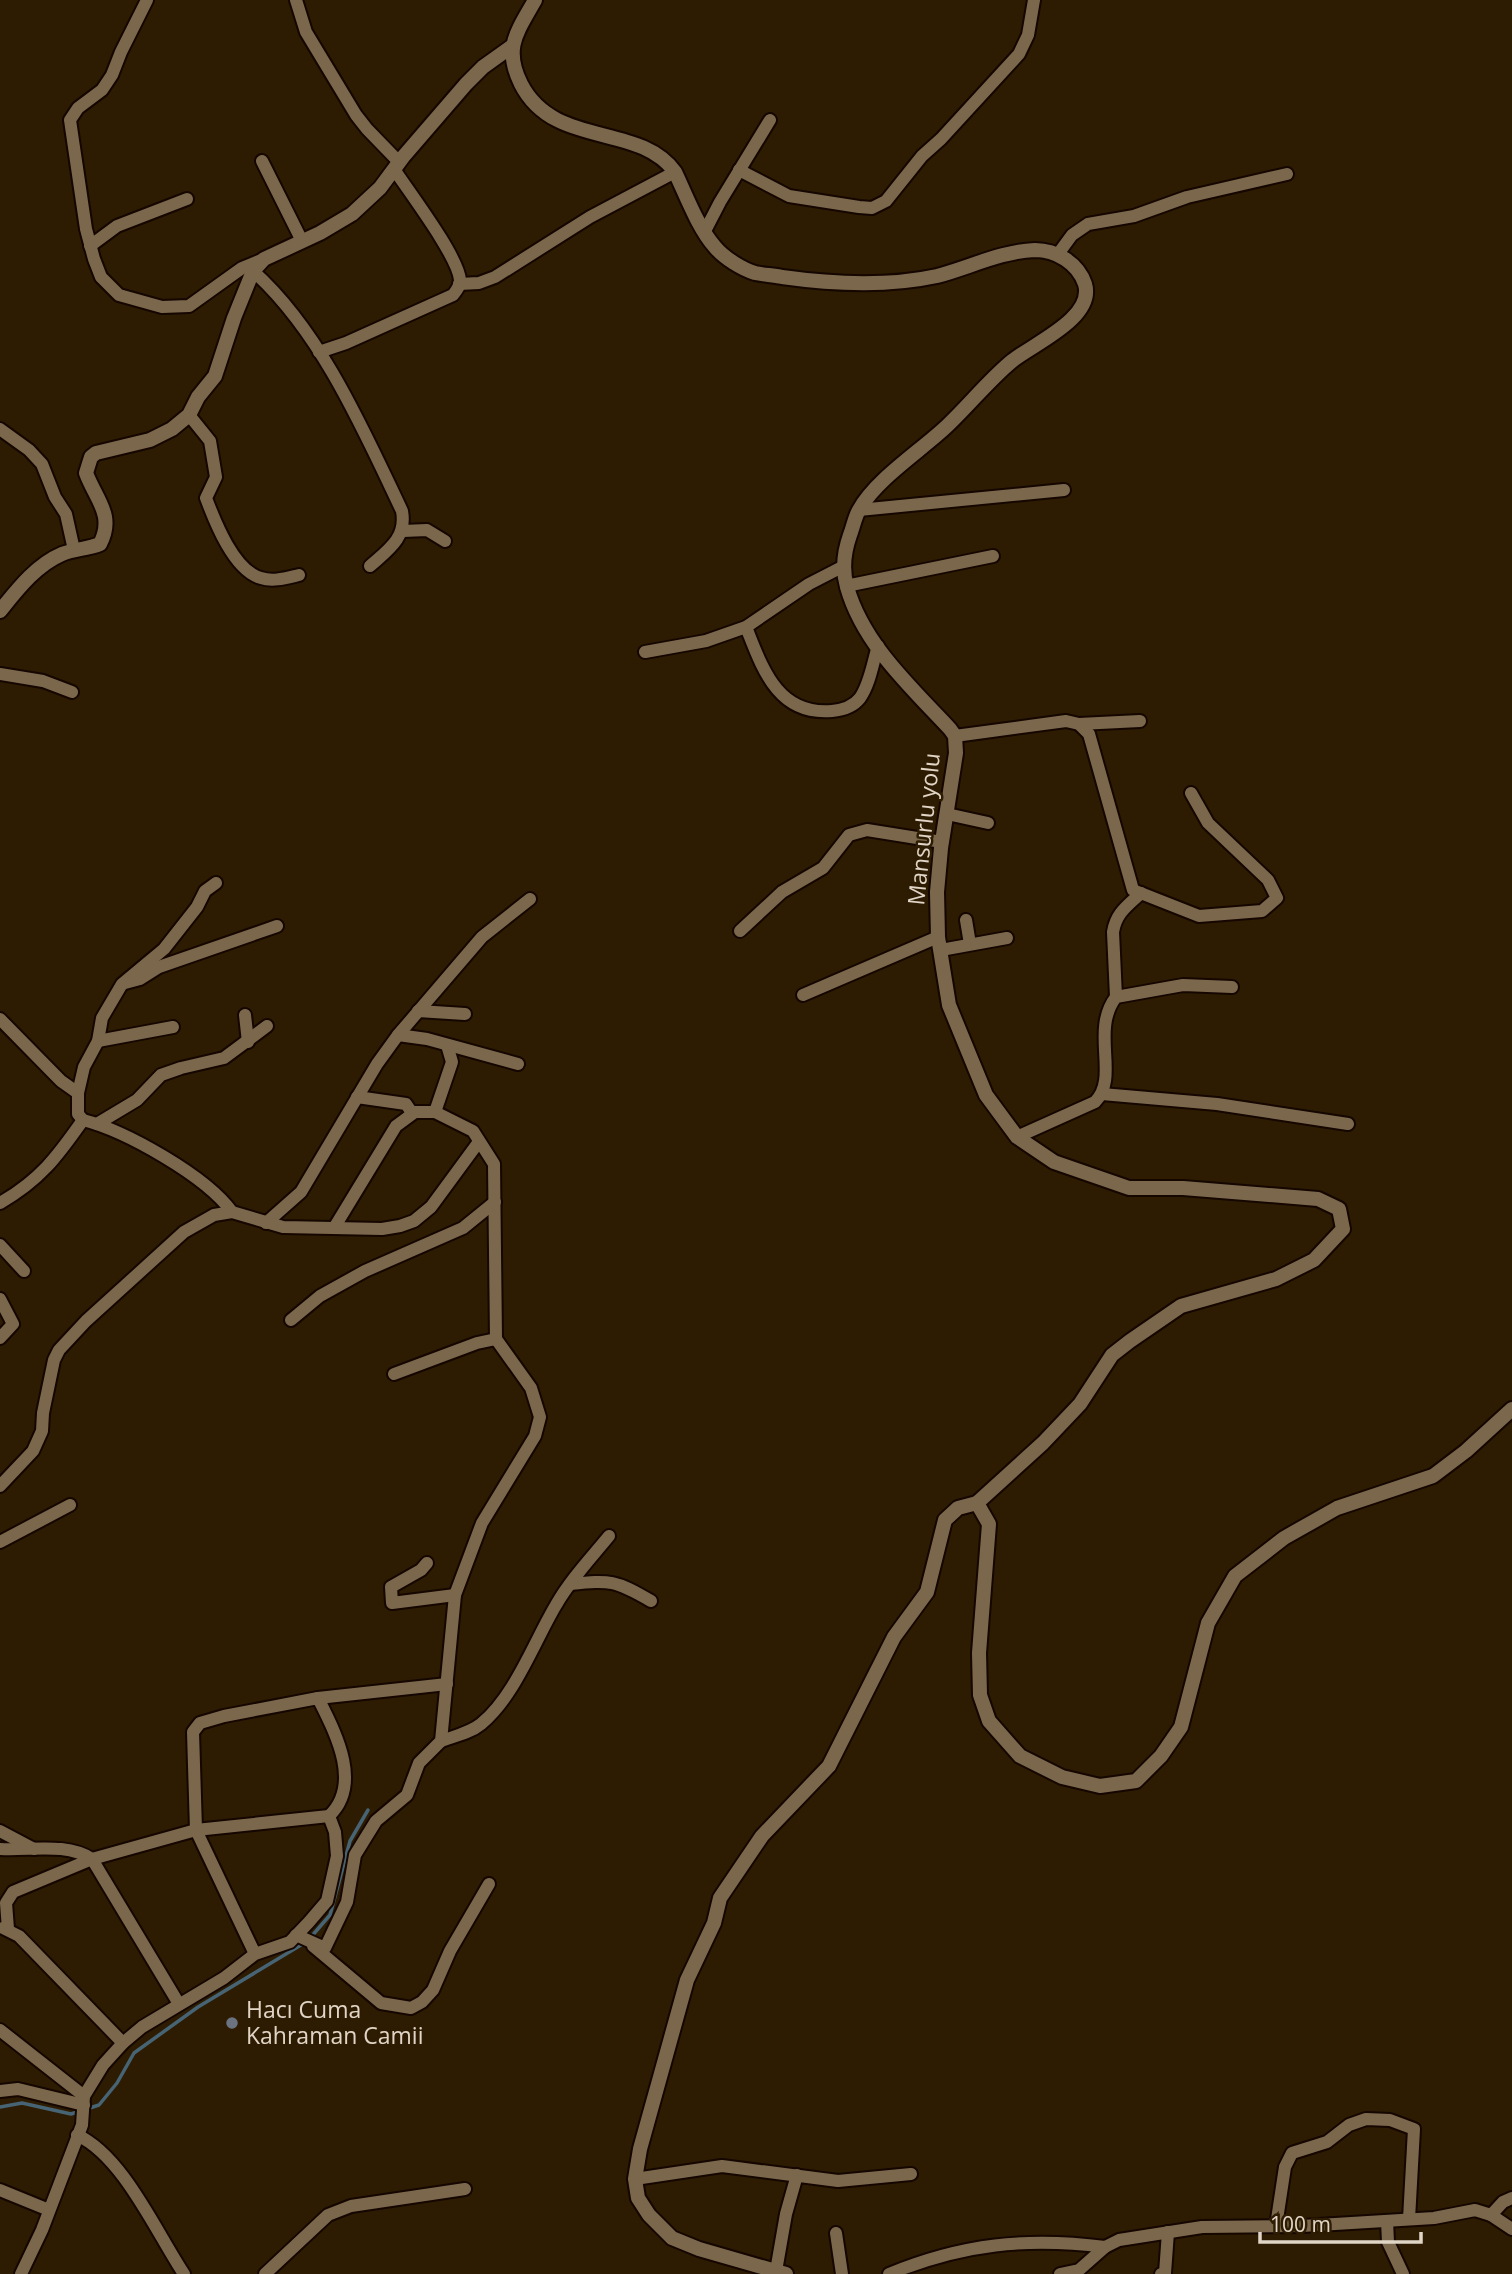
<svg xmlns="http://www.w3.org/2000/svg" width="1512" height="2274" viewBox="0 0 1512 2274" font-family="'Open Sans',sans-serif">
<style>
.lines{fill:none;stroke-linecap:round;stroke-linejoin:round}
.stream{stroke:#466474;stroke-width:3.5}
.minor-casing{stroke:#150600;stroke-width:16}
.tertiary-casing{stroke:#150600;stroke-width:18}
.minor{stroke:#7b684c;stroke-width:12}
.tertiary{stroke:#7b684c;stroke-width:14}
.worship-dot{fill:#6b7280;stroke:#2d1c02;stroke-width:2.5}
.labels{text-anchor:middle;stroke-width:5;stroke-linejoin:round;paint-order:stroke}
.street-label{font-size:23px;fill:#e0d5c6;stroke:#2d1c02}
.poi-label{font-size:23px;fill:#e0d5c6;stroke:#2d1c02;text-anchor:start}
</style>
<rect width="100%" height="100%" fill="#2d1c02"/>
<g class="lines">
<g class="stream">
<polyline points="311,1937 330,1915 350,1841 368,1810"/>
<polyline points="0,2107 22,2103 71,2114 99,2105 117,2083 134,2053 198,2007 306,1942"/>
</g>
<g class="minor-casing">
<g id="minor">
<polyline points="147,0 121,52 112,75 102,90 78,108 70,120 86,229 94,259 101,277 119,295 162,307 189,306 242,268 264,259"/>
<polyline points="296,0 306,32 356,115 367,129 399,162"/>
<polyline points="262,161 302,241"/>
<polyline points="739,170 789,196 859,207 872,208 886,201 922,156 941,139 1019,54 1028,35 1034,0"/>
<polyline points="705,231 720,202 770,120"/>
<polyline points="90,246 117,226 187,199"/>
<polyline points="1058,254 1072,235 1088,224 1134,216 1187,197 1287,174"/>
<path d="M253 271C321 332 363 429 402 511 407 538 388 550 370 566"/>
<polyline points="459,284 479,283 495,277 590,217 675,172"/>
<path d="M319 352 346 343 453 295C457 290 460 286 460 280 458 256 409 192 394 169"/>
<path d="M189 415 210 441 216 477 206 498C215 522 234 571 261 578 273 582 286 578 299 575"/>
<polyline points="0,429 29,450 42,464 55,497 66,514 74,550"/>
<polyline points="859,510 1064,490"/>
<polyline points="403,531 427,530 445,541"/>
<polyline points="846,586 993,556"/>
<path d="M746 627C762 667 777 716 832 711 843 710 853 707 860 698 870 684 873 662 878 646"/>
<polyline points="645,652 706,641 746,627 809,584 844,566"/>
<polyline points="0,674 43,681 72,692"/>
<polyline points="1079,724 1140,721"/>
<polyline points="955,736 1066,721 1079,724 1089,734 1133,890 1199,916 1262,911 1277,898 1268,880 1208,823 1191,793"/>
<polyline points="947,814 988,823"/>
<polyline points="966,920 970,944"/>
<polyline points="740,931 782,892 823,868 849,835 867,830 942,842"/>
<polyline points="941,950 1007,938"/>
<polyline points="125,983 140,979 159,967 277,926"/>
<polyline points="803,995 938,937"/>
<path d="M1116 997 1113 932C1116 913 1127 906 1141 893"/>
<polyline points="418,1011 465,1014"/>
<polyline points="245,1015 248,1042"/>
<polyline points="0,1019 61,1081 78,1093"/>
<polyline points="398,1035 427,1039 518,1064"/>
<polyline points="98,1041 173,1027"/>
<polyline points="1102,1094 1217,1104 1348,1124"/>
<polyline points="357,1097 406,1104 412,1113"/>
<polyline points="435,1112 452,1062 447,1045"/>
<polyline points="83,1120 78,1114 78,1093 84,1067 98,1041 102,1018 122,984 164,949 197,907 205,891 216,883"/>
<polyline points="97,1124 137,1100 161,1075 181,1068 224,1058 267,1026"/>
<path d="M1017 1137 1095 1102C1120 1077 1090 1031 1116 997L1183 985 1232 987"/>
<path d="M0 1203C40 1180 57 1157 83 1120 126 1131 206 1176 232 1212"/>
<polyline points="266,1223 301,1192 377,1064 398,1035 482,937 530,899"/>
<polyline points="0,1245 24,1271"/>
<polyline points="0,1299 13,1324 0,1338"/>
<polyline points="291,1320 320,1296 365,1271 463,1228 495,1202"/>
<polyline points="394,1374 477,1343 496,1339"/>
<polyline points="0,1486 33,1451 42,1431 43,1413 54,1360 59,1350 86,1321 184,1232 214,1215 232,1212 283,1227 382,1229 400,1226 414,1221 431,1207 478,1143"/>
<polyline points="0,1542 70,1505"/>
<polyline points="427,1563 421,1570 391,1587 392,1603 455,1595"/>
<path d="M570 1584C611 1580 615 1580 651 1601"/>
<polyline points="318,1698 447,1684"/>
<path d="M441 1741C455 1736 470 1733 481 1724 515 1696 534 1642 556 1605 570 1580 591 1558 609 1536"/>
<polyline points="0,1831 34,1849"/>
<path d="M0 1849C29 1851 66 1842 92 1859L179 2004"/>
<polyline points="3,1928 19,1936 123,2043"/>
<polyline points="8,1929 6,1903 13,1892 92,1859 196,1830 329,1816"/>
<polyline points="296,1935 325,1948 347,1902 355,1855 376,1821 407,1795 419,1763 441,1741 455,1595 482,1523 535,1436 540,1417 531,1388 496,1339 494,1164 473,1131 435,1112 415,1112 396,1126 334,1228"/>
<polyline points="313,1946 381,2003 411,2008 422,2002 433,1990 450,1951 489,1884"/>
<polyline points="0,2030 84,2096"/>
<polyline points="0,2091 18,2089 84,2105"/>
<path d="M77 2135C123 2156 156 2232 184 2274"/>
<polyline points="635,2179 722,2166 838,2181 911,2174"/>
<polyline points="0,2190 49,2210"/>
<polyline points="1491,2215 1503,2202 1512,2198"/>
<polyline points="1387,2221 1388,2242 1403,2274"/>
<polyline points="1276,2226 1285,2167 1292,2153 1327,2142 1349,2125 1366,2119 1390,2120 1414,2129 1409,2219"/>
<polyline points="836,2233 842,2274"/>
<polyline points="776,2271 786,2214 797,2175"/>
<path d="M21 2274 42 2230 82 2125 84 2096 103 2065 123 2043 142 2027 224 1978 255 1954 290 1942 309 1922 327 1901 337 1856 335 1832 329 1816C363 1784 335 1732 318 1698L224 1716 200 1723 193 1732 196 1830 255 1954"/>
<polyline points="265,2274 328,2215 351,2206 465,2189"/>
<path d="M889 2274C962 2244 1027 2237 1105 2247"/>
<polyline points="1060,2274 1079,2270 1105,2247 1119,2240 1202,2227 1302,2226 1434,2218 1475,2210 1491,2215 1512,2229"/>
<polyline points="1161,2274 1165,2273 1168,2232"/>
</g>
</g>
<g class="tertiary-casing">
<g id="tertiary">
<path d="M535 0C517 32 503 48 521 84 554 149 639 122 675 172 686 195 698 228 715 247 724 258 742 269 755 273 764 275 773 275 782 277 832 284 887 287 937 276 968 268 1002 251 1035 250 1056 250 1078 263 1085 284 1095 318 1033 344 1012 361 989 380 970 404 948 425 922 450 876 479 859 510 855 517 853 527 850 535 844 552 842 570 847 587 863 644 911 687 950 729L955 736 956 753 941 848 937 892 938 937 949 1005 986 1095 1017 1137 1054 1162 1129 1188H1183L1318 1199 1339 1209 1343 1229 1314 1260 1276 1279 1181 1306 1130 1341 1112 1355 1080 1404 1043 1443 977 1503"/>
<path d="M0 611C17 590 36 565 62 554 74 549 88 549 100 544 115 515 96 500 86 473L91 457 96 453 150 440 172 429 189 415 198 397 215 376 234 318 253 271 264 259 320 233 352 214 380 188 403 157 466 84 483 67 511 47"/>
<polyline points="786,2274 699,2249 672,2238 649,2215 638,2198 635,2179 640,2149 687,1980 714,1923 720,1898 762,1836 829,1766 894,1637 927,1592 945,1520 958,1508 977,1503 989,1524 979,1653 980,1695 989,1721 1020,1756 1062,1777 1100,1786 1136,1781 1161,1756 1181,1727 1208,1623 1235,1576 1284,1538 1337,1508 1433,1476 1466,1451 1512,1409"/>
</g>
</g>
<use href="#minor" class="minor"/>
<use href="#tertiary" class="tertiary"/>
</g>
<circle class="worship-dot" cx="232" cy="2023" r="7"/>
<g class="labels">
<g class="street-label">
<text transform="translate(924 829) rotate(-84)" y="8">Mansurlu yolu</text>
</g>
<g class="poi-label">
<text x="246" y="2018">Hacı Cuma<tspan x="246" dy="26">Kahraman Camii</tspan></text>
</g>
</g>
<path d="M1260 2232v10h161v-10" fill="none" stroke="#e0d5c6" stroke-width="3.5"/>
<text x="1270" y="2232" font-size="21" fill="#e0d5c6" stroke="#2d1c02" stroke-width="5" paint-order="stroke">100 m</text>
</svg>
